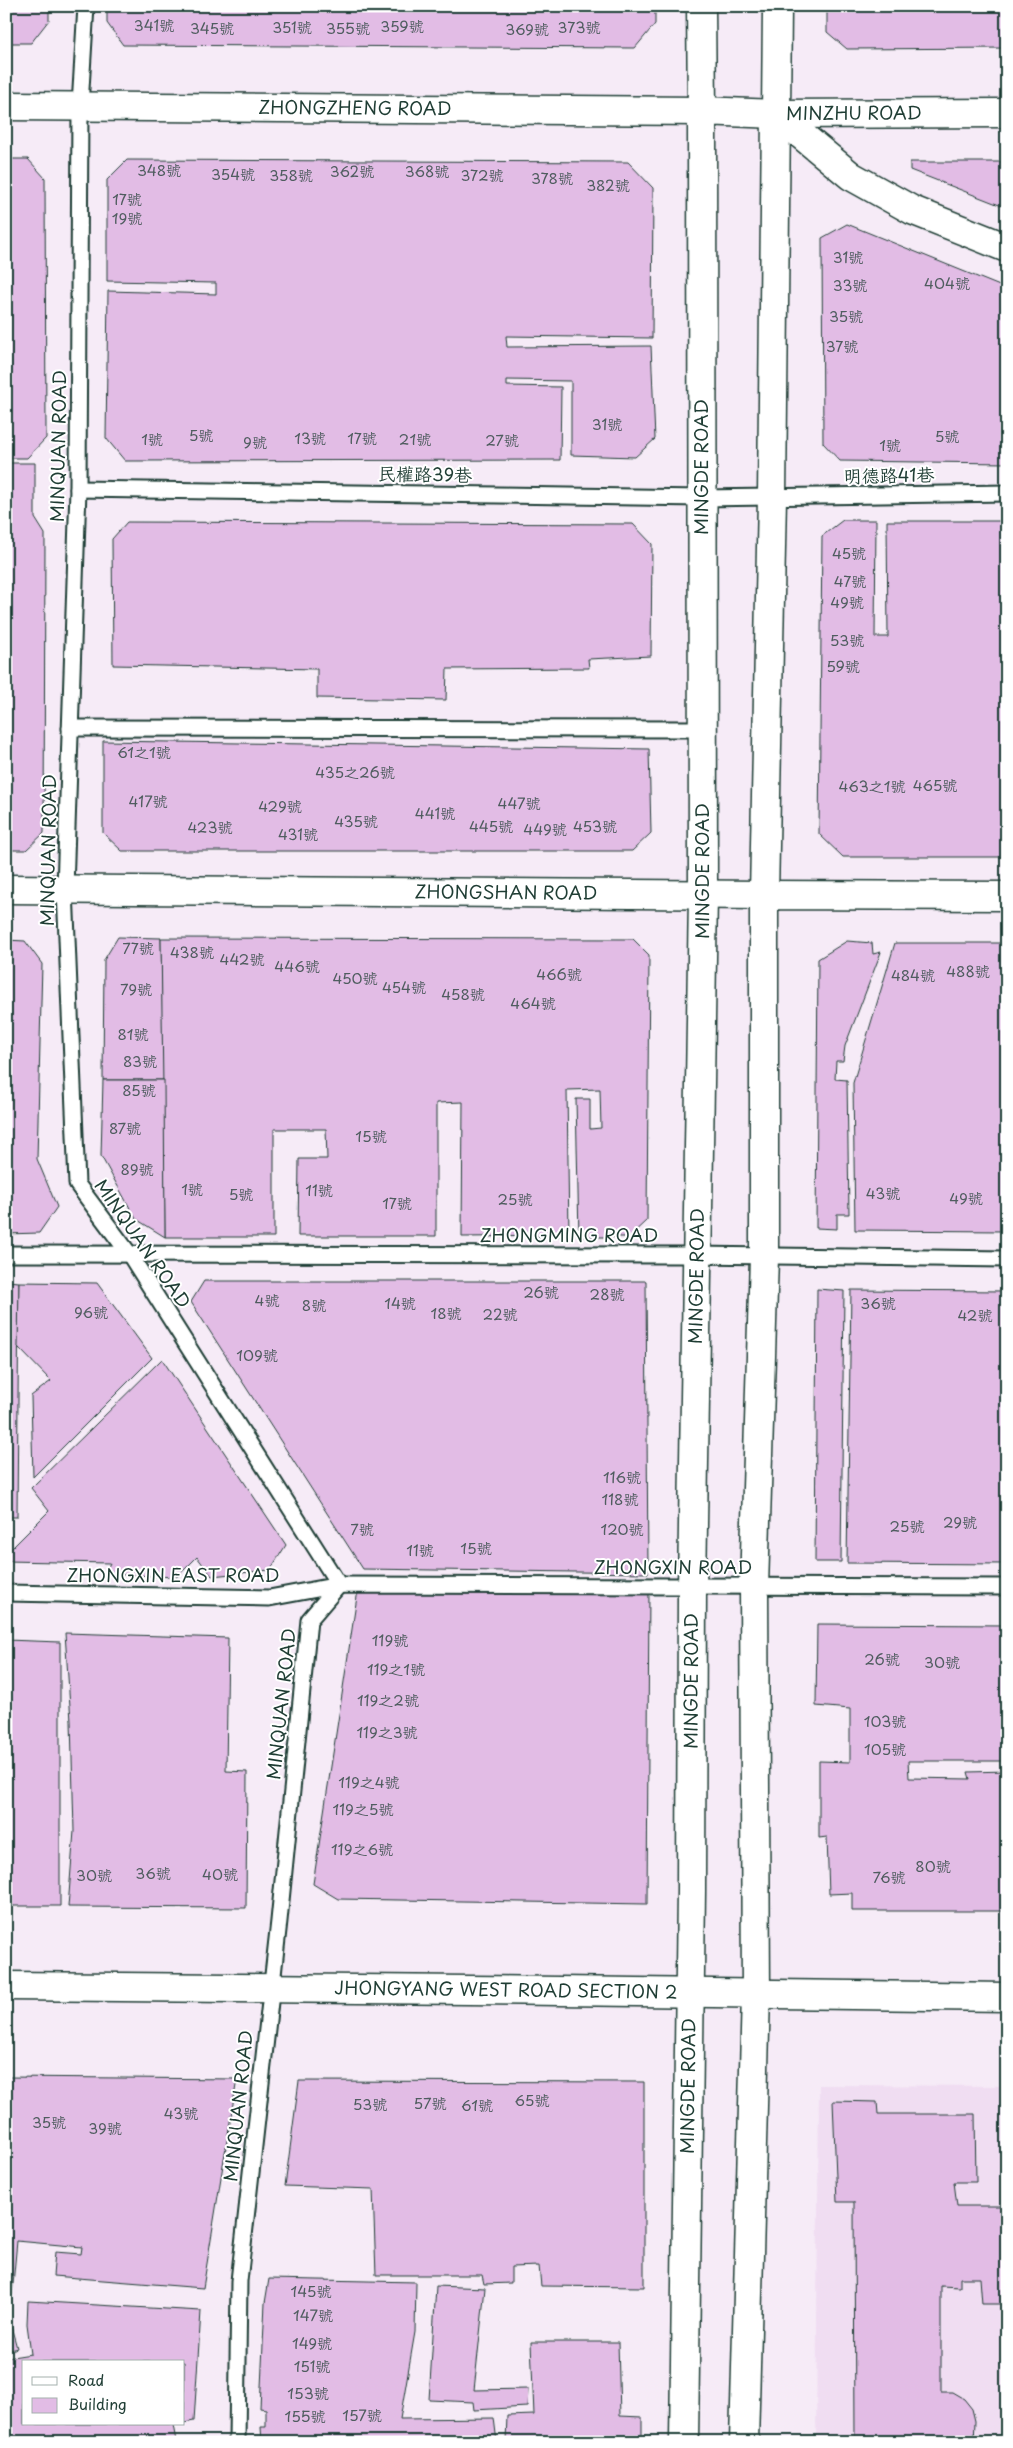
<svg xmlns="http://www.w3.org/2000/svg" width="1013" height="2448" viewBox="0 0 1013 2448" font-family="'Playpen Sans','LXGW WenKai TC',sans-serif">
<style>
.built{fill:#f0ddf2}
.building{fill:#e2bce5;stroke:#1f3d34}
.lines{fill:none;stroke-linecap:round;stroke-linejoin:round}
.service-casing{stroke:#1f3d34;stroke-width:19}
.minor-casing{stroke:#1f3d34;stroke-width:31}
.secondary-casing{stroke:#1f3d34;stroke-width:31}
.service{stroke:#fff;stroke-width:15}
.minor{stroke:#fff;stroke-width:28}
.secondary{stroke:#fff;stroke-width:28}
.labels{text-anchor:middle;stroke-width:4;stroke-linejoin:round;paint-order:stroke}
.number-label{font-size:15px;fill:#505d60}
.street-label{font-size:18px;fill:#1f3d34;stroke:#fff}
</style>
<rect width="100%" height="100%" fill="#f6ebf7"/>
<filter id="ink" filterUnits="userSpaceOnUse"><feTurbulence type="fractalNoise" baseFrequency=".02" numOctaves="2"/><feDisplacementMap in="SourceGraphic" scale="10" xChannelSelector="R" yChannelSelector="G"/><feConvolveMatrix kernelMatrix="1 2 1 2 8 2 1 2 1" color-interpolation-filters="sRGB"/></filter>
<g filter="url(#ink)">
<polygon class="built" points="819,2085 1007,2086 1007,2442 816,2442"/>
<g class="building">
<polygon points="6,6 49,6 49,20 31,43 6,43"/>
<polygon points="107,6 655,6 655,24 635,48 123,45 107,23"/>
<polygon points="827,6 1007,6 1007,48 847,49 827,32"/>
<polygon points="6,159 28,159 45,178 46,438 27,458 6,458"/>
<polygon points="127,160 628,162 653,188 652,338 506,336 507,347 651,346 655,439 635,457 571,455 571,381 507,380 507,386 561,387 560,460 125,461 106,438 108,291 216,294 216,283 107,281 107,180"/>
<polygon points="910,162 1007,162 1007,208 910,170"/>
<polygon points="847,224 1007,289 1007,463 840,461 823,443 822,238"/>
<polygon points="6,463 35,463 35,518 45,534 44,833 26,850 6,850"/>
<polygon points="843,520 876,520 875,637 888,637 887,521 1007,521 1007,857 843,857 819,834 822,536"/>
<polygon points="127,522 633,524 652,544 651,656 588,659 589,668 447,669 446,700 317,698 317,669 113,665 112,539"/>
<polygon points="103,741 649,749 651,833 632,851 122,851 103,833"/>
<polygon points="118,937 161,938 164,1080 103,1080 104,960"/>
<polygon points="161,938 633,939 649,955 647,1220 629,1237 579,1237 576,1099 590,1099 590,1129 601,1128 600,1089 567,1090 569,1236 462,1237 463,1102 436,1103 436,1236 298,1236 299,1159 327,1159 326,1129 274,1129 274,1237 165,1237"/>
<polygon points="6,940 25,941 42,964 37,1159 57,1207 39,1233 6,1234"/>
<polygon points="847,941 872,943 873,954 881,952 845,1046 843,1061 836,1061 835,1079 847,1080 849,1214 837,1214 837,1229 816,1228 818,959"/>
<polygon points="895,943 1007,943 1007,1231 855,1230 853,1083"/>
<polygon points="103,1080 164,1080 165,1237 136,1219 101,1156"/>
<polygon points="6,1281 19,1282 17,1517 6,1517"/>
<polygon points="204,1281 646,1281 648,1573 363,1569 191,1302"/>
<polygon points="19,1282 97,1283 152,1358 33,1477 31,1396 51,1381 18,1347"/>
<polygon points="817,1289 844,1291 841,1562 815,1562"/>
<polygon points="851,1290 1007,1291 1007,1564 847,1563"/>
<polygon points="162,1359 286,1545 270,1570 212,1576 197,1557 177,1577 104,1574 110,1563 6,1561 6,1554 49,1511 31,1488"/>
<polygon points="649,1588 647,1904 338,1899 313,1884 358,1590"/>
<polygon points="817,1624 1007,1625 1007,1761 908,1761 909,1778 970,1779 968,1772 1007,1771 1007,1911 852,1911 852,1893 829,1894 827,1837 819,1838 819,1761 850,1762 850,1709 816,1706"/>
<polygon points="65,1633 228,1638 226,1771 247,1772 246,1908 68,1907 74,1831 71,1721"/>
<polygon points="6,1640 60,1642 60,1906 6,1906"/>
<polygon points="6,2077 237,2079 203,2288 53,2276 55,2252 81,2254 82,2247 17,2241 12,2295 6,2295"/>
<polygon points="299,2081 644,2082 644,2287 541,2286 539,2266 511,2267 511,2283 484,2284 482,2275 376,2275 373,2189 285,2186"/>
<polygon points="833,2101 877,2102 878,2114 975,2114 976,2182 954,2182 957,2206 1007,2206 1007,2304 982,2304 980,2278 960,2278 960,2287 941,2286 941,2392 952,2392 964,2399 972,2409 975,2421 974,2442 855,2442 854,2202 837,2202"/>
<polygon points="269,2279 416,2282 415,2332 400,2419 494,2418 497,2442 262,2442 261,2427 266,2427 266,2409 260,2408 265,2303"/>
<polygon points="436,2286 485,2288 474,2390 528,2389 527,2407 474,2410 473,2402 429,2400"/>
<polygon points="28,2301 201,2311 194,2421 184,2423 184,2362 24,2362 24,2424 178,2424 173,2425 176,2441 6,2442 6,2358 31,2354 27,2324"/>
<polygon points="6,2308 17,2348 6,2352"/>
<polygon points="531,2342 618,2342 620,2416 642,2417 642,2442 506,2442 507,2416 534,2415"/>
</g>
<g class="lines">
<g class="service-casing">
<g id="service">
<polyline points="86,6 80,106 78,489 65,889 77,1184 130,1255 339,1585 309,1620 279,1921 239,2281 237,2442"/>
<polyline points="78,489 702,498 1007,493"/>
<polyline points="70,728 703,729"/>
<polyline points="6,1254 696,1255 1007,1259"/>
<polyline points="6,1593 269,1598 339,1585 1007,1587"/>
</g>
</g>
<g class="minor-casing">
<g id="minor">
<polyline points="777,6 776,114 851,176 912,210 1007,248"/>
<path id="s1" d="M6 106 702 111 701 6"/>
<path id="s2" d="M6 1986C340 1987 673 1993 1007 1997"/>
<path id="s3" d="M684 2442 691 1891 692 1588 703 895"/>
<polyline points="744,2442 756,1994 754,1587 764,1257 764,895 1007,896"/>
</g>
</g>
<g class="secondary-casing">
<g id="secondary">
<path id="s4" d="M6 889 764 895 772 497 776 114"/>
<path id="s5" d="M703 895 702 111 776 114 1007 113"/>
</g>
</g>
<use href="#service" class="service"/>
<use href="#minor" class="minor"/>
<use href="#secondary" class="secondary"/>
</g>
</g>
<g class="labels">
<g class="number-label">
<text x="154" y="31">341號</text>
<text x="402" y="32">359號</text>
<text x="292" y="33">351號</text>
<text x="579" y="33">373號</text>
<text x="212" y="34">345號</text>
<text x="348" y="34">355號</text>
<text x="527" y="35">369號</text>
<text x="159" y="176">348號</text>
<text x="352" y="177">362號</text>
<text x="427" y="177">368號</text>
<text x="233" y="180">354號</text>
<text x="291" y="181">358號</text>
<text x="482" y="181">372號</text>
<text x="552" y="184">378號</text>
<text x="608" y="191">382號</text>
<text x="127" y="205">17號</text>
<text x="127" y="224">19號</text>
<text x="848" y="263">31號</text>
<text x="947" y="289">404號</text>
<text x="850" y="291">33號</text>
<text x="846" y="322">35號</text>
<text x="842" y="352">37號</text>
<text x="607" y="430">31號</text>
<text x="201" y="441">5號</text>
<text x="947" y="442">5號</text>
<text x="310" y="444">13號</text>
<text x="362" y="444">17號</text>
<text x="152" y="445">1號</text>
<text x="415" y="445">21號</text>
<text x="502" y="446">27號</text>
<text x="255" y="448">9號</text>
<text x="890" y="451">1號</text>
<text x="849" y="559">45號</text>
<text x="850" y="587">47號</text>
<text x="847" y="608">49號</text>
<text x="847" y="646">53號</text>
<text x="843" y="672">59號</text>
<text x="144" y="758">61之1號</text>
<text x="355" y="778">435之26號</text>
<text x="935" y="791">465號</text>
<text x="872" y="792">463之1號</text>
<text x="148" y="807">417號</text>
<text x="519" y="809">447號</text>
<text x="280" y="812">429號</text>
<text x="435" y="819">441號</text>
<text x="356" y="827">435號</text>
<text x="491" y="832">445號</text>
<text x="595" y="832">453號</text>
<text x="210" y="833">423號</text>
<text x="545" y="835">449號</text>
<text x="298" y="840">431號</text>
<text x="138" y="954">77號</text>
<text x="192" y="958">438號</text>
<text x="242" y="965">442號</text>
<text x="297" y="972">446號</text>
<text x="968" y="977">488號</text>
<text x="559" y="980">466號</text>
<text x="913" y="981">484號</text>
<text x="355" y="984">450號</text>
<text x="404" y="993">454號</text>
<text x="136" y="995">79號</text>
<text x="463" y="1000">458號</text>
<text x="533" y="1009">464號</text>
<text x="133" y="1040">81號</text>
<text x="140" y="1067">83號</text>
<text x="139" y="1096">85號</text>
<text x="125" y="1134">87號</text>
<text x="371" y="1142">15號</text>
<text x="137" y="1175">89號</text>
<text x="192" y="1195">1號</text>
<text x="319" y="1196">11號</text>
<text x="883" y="1199">43號</text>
<text x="241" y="1200">5號</text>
<text x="966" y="1204">49號</text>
<text x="515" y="1205">25號</text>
<text x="397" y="1209">17號</text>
<text x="541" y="1298">26號</text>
<text x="607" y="1300">28號</text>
<text x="267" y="1306">4號</text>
<text x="400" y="1309">14號</text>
<text x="878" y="1309">36號</text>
<text x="314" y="1311">8號</text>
<text x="91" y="1318">96號</text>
<text x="446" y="1319">18號</text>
<text x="500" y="1320">22號</text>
<text x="975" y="1321">42號</text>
<text x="257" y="1361">109號</text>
<text x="622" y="1483">116號</text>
<text x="620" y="1505">118號</text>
<text x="960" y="1528">29號</text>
<text x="907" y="1532">25號</text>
<text x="362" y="1535">7號</text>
<text x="622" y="1535">120號</text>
<text x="476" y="1554">15號</text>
<text x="420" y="1556">11號</text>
<text x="390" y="1646">119號</text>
<text x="882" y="1665">26號</text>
<text x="942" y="1668">30號</text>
<text x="396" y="1675">119之1號</text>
<text x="388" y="1706">119之2號</text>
<text x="885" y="1727">103號</text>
<text x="387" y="1738">119之3號</text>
<text x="885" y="1755">105號</text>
<text x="369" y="1788">119之4號</text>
<text x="363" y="1815">119之5號</text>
<text x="362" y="1855">119之6號</text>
<text x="933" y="1872">80號</text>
<text x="153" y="1879">36號</text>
<text x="220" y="1880">40號</text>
<text x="94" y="1881">30號</text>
<text x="889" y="1883">76號</text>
<text x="532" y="2106">65號</text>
<text x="430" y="2109">57號</text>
<text x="370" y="2110">53號</text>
<text x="477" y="2111">61號</text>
<text x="181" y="2119">43號</text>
<text x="49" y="2128">35號</text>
<text x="105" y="2134">39號</text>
<text x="311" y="2297">145號</text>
<text x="313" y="2321">147號</text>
<text x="312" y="2349">149號</text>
<text x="312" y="2372">151號</text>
<text x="308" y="2399">153號</text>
<text x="362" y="2421">157號</text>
<text x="305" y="2422">155號</text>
</g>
<g class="street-label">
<text dy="6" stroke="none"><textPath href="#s1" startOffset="349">ZHONGZHENG ROAD</textPath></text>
<text dy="6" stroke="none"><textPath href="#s5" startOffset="936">MINZHU ROAD</textPath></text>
<text transform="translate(59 446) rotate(-89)" y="6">MINQUAN ROAD</text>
<text transform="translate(702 467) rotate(-90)" y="6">MINGDE ROAD</text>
<text transform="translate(425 475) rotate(1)" y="6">民權路39巷</text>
<text transform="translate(889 476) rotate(-1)" y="6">明德路41巷</text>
<text transform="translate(49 850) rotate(-89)" y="6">MINQUAN ROAD</text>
<text transform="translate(703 871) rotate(-90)" y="6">MINGDE ROAD</text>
<text dy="6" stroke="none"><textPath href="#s4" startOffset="500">ZHONGSHAN ROAD</textPath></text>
<text x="569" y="1242">ZHONGMING ROAD</text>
<text transform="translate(142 1244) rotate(55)" y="6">MINQUAN ROAD</text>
<text dy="6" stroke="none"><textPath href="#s3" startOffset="1166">MINGDE ROAD</textPath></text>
<text x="673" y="1574">ZHONGXIN ROAD</text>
<text x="173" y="1582">ZHONGXIN EAST ROAD</text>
<text dy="6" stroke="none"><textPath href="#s3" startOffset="761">MINGDE ROAD</textPath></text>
<text transform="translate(282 1704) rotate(-84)" y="6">MINQUAN ROAD</text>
<text dy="6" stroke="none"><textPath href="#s2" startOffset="500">JHONGYANG WEST ROAD SECTION 2</textPath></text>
<text dy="6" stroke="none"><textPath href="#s3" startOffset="356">MINGDE ROAD</textPath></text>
<text transform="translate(239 2106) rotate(-84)" y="6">MINQUAN ROAD</text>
</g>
</g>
<rect width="1013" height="2448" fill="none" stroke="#fff" stroke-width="25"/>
<rect x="12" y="12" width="988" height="2423" fill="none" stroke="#1f3d34" stroke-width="2" filter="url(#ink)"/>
<rect x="22" y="2360" width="162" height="65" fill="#ffffff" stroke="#a5b1ae"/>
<rect x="32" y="2377" width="25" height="8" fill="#ffffff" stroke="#a5b1ae"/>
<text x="68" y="2386" font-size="15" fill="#1f3d34">Road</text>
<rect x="32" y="2398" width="25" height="15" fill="#e2bce5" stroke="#a5b1ae"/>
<text x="68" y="2410" font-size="15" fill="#1f3d34">Building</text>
</svg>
